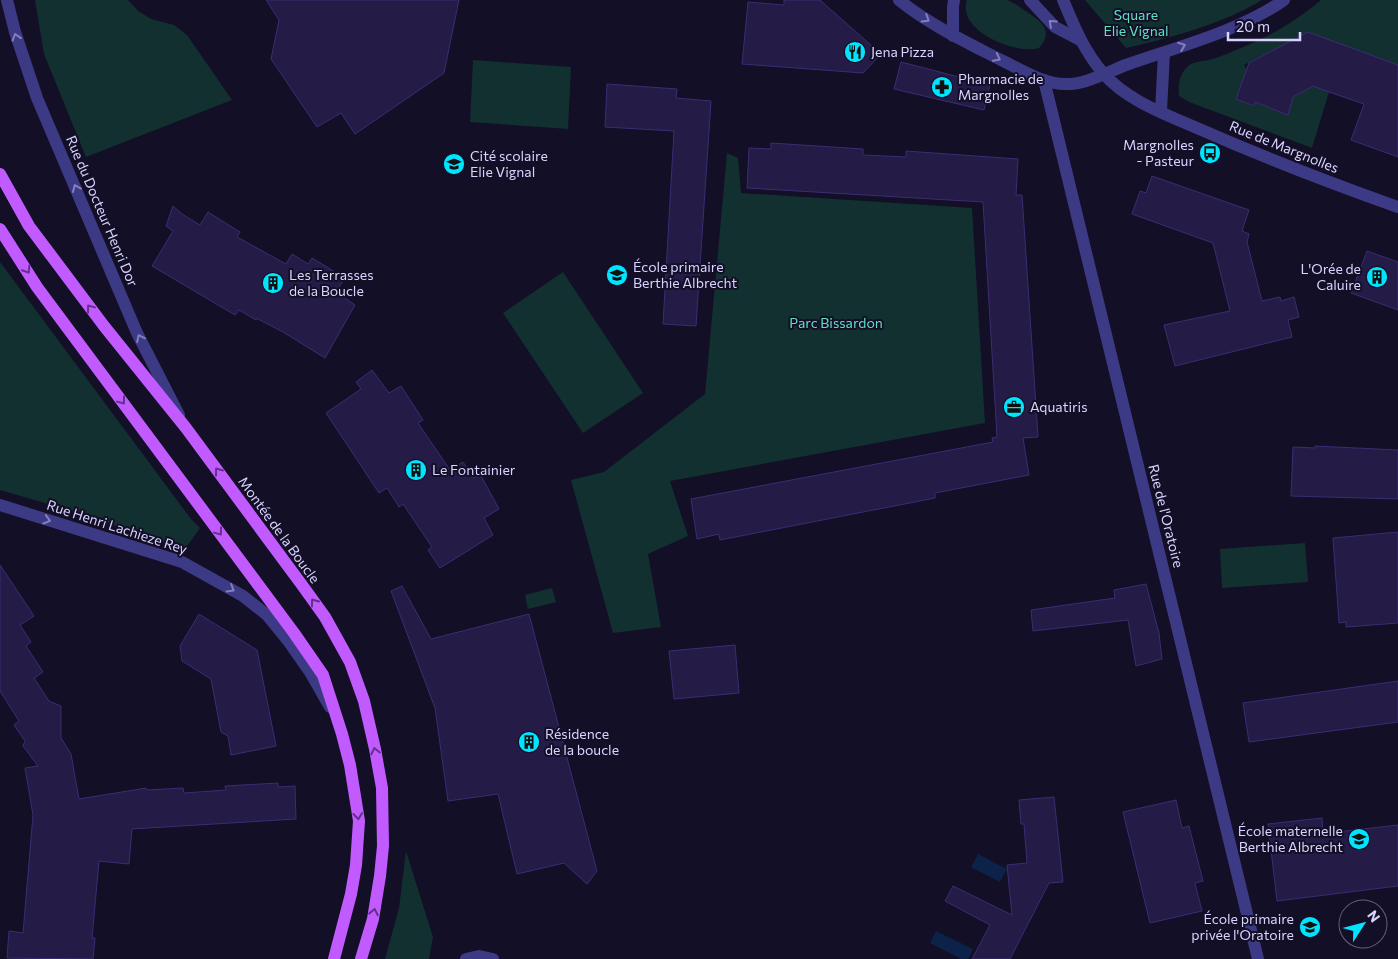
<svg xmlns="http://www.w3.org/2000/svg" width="1398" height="959" viewBox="0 0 1398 959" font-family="Commissioner,sans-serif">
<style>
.green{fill:#12302f}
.water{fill:#0c2248}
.building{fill:#241b47;stroke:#3b2d73}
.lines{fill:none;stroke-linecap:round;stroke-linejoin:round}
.minor{stroke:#3d3a85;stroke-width:12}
.major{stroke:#c25bff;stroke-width:12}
.oneway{stroke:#837fbc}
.oneway2{stroke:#623188}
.labels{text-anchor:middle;stroke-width:4;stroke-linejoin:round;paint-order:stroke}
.park-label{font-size:14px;fill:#5fe0c0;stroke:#130f26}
.poi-label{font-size:14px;fill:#d9d4ff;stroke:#130f26;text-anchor:start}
.street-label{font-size:14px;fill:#d9d4ff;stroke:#130f26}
</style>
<rect width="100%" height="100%" fill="#130f26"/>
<g class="green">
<polygon points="35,0 128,0 138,11 151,19 174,25 187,35 232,100 86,157 44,54"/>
<path d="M967 0C978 0 997 0 1007 0 1013 2 1021 8 1027 12 1042 22 1054 31 1039 48 1016 55 956 31 967 0Z"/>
<path d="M1085 0H1262C1220 25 1173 37 1126 48Z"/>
<path d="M1321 0H1398V65L1368 54 1301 36 1244 65 1247 70 1236 99 1253 106 1255 102 1287 114 1293 97 1313 86 1329 92 1312 148 1189 102 1179 96C1178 86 1179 75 1187 67 1193 61 1200 62 1208 60 1222 57 1235 50 1248 45 1274 34 1300 18 1321 0Z"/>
<polygon points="473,60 571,67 568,129 470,122"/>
<polygon points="727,153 738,158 741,193 972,208 985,423 670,481 688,536 648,554 661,627 613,633 571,480 604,472 705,394"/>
<polygon points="0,262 191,519 200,528 185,549 62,508 0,490"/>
<polygon points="563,272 643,393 583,433 503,313"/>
<polygon points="1305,543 1308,582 1222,588 1220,549"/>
<polygon points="552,588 556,602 528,609 525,595"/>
<polygon points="406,851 433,937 429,959 385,959 399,908"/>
</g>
<g class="water">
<polygon points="978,854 1007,869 1000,882 971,867"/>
<polygon points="936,931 973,949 968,959 961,959 930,943"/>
</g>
<g class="building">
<polygon points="266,0 459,0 444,73 355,134 341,113 317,127 271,59 279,20"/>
<polygon points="784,0 820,0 881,54 863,73 742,64 748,2 784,5"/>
<polygon points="1308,32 1398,65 1398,157 1351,140 1364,104 1329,92 1313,86 1293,97 1288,115 1255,102 1254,106 1236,99 1249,63"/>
<polygon points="901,62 990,85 984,110 894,89"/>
<polygon points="607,84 677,89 676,98 711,101 696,326 663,324 674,131 605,127"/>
<polygon points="771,143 863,149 863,155 906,157 906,151 1018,159 1016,195 1022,195 1038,437 1023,438 1029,475 935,493 935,498 720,540 719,534 697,539 691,499 993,442 992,438 997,437 983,202 747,188 749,148 771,149"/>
<polygon points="1152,176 1249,210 1242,231 1249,234 1247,242 1262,301 1280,297 1281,301 1294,297 1299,317 1288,320 1292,337 1175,366 1164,325 1230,311 1213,243 1132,214 1140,191 1146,193"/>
<polygon points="173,206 182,214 200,225 208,212 240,232 237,237 286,264 292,254 308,264 312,258 345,278 336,292 355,305 325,358 283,332 256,318 256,320 239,310 235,315 152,266 173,231 166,226"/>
<polygon points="1367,251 1398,262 1398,310 1351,293"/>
<polygon points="372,370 389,393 401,386 423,420 418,423 450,470 463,462 474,478 480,474 499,509 484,518 493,535 440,568 428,550 432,547 403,504 399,507 387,488 379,493 326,413 361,389 356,382"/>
<polygon points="1315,446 1398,450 1398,499 1291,496 1293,447 1315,448"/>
<polygon points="1398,532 1398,623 1346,627 1346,622 1339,623 1333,538"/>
<polygon points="0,565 34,616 20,625 31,642 26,646 43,672 34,678 49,701 61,706 61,738 71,754 79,799 146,788 147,790 183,788 184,793 226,790 225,786 278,783 278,787 295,786 296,819 132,829 129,864 99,861 92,938 95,938 93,959 7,958 9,931 23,933 33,815 25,768 38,766 23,746 25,741 14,725 19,721 0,691"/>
<polygon points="1146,584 1159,633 1162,659 1136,666 1128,620 1033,631 1031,610 1115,598 1114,590"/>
<polygon points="402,586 431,639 529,614 597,871 587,884 564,863 517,874 498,794 448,801 435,708 391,591"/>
<polygon points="199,614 257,650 276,746 231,755 228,736 221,732 211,679 182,661 180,646"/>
<polygon points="735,645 739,693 674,699 669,651"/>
<polygon points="1398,681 1398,722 1249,742 1243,703"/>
<polygon points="1054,797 1063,882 1049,883 1010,959 972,959 990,925 945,901 953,886 1012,915 1007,865 1027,863 1024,824 1021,824 1019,800"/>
<polygon points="1176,800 1182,828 1189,826 1203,881 1195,883 1202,911 1150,923 1123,812"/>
<polygon points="1322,818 1323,832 1328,832 1328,833 1398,825 1398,886 1277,901 1268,824"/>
</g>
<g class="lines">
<g class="minor">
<polyline points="7,0 15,32 37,98 137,333 179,415"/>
<path d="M899 0C930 25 966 42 1001 60 1020 69 1043 84 1065 84 1085 85 1107 72 1126 65 1177 47 1240 31 1284 0"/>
<polyline points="1030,0 1055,27 1080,40"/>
<path d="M1063 0C1074 26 1084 51 1103 73 1126 100 1165 114 1197 128 1263 157 1330 183 1398 207"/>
<polyline points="953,36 953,7 954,0"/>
<polyline points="1044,80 1258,959"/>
<polyline points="1161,111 1164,53"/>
<polyline points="0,505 182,562 243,596 267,615 289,642 310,672 330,707"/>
<polyline points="466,959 479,956 493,959"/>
</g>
<g class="major">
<polyline points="0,174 29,226 104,326 186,428 302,585 325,617 350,662 364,701 375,749 382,788 383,846 380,876 373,919 361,959"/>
<polyline points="0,229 37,287 294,633 323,675 342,734 350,765 359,821 356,865 351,894 334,959"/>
</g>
</g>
<defs><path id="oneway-chevron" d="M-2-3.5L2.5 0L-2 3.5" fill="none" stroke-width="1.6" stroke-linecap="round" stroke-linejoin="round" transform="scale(1.25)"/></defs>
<g class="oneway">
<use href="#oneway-chevron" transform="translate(926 19) rotate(32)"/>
<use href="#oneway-chevron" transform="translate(1052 23) rotate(-138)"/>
<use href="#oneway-chevron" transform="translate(16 37) rotate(-107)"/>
<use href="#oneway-chevron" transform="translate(1182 46) rotate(-21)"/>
<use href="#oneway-chevron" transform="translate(997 58) rotate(27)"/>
<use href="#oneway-chevron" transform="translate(76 188) rotate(-113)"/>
<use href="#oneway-chevron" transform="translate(140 338) rotate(-116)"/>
<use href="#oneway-chevron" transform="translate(47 520) rotate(17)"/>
<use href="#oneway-chevron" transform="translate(231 589) rotate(31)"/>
</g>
<g class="oneway2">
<use href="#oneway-chevron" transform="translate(27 270) rotate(57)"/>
<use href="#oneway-chevron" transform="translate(90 308) rotate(-127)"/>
<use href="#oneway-chevron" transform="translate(122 401) rotate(53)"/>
<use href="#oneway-chevron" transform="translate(218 471) rotate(-126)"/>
<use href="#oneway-chevron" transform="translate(219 532) rotate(53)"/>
<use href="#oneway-chevron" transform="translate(314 602) rotate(-126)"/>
<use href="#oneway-chevron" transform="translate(375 751) rotate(-102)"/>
<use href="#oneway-chevron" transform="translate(358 816) rotate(84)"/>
<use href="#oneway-chevron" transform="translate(374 912) rotate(-79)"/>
</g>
<defs>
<g id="restaurant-disc" transform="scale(1.125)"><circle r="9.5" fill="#00e5ff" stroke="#130f26"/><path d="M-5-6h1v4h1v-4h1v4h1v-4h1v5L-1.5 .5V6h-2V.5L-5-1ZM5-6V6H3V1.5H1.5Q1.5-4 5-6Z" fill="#111"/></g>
<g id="pharmacy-disc" transform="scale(1.125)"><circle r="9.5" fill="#00e5ff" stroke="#130f26"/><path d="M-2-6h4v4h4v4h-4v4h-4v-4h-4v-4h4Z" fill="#111"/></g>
<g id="bus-disc" transform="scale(1.125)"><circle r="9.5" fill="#00e5ff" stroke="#130f26"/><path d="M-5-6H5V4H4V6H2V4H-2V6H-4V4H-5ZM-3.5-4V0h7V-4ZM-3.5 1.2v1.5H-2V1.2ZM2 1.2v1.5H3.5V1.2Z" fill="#111"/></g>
<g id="school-disc" transform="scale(1.125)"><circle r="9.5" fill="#00e5ff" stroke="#130f26"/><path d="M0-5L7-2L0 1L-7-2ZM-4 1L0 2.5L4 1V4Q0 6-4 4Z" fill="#111"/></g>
<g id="building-disc" transform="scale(1.125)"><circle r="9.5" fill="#00e5ff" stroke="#130f26"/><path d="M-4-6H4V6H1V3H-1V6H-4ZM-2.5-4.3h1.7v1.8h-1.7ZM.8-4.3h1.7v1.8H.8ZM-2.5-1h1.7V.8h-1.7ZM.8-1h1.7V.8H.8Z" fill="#111"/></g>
<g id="office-disc" transform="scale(1.125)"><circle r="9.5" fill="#00e5ff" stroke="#130f26"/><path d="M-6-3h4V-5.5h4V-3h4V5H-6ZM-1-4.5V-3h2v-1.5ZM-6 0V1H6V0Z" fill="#111"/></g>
</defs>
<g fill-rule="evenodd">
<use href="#restaurant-disc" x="855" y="52"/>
<use href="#pharmacy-disc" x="942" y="87"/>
<use href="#bus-disc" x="1210" y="153"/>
<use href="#school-disc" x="454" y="164"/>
<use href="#school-disc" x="617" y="275"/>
<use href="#building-disc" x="1377" y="277"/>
<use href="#building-disc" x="273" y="283"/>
<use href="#office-disc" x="1014" y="407"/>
<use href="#building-disc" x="416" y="470"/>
<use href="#building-disc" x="529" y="742"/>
<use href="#school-disc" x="1359" y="839"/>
<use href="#school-disc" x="1310" y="927"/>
</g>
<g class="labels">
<g class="park-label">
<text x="1136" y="20">Square<tspan x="1136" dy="16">Elie Vignal</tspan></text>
<text x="836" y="328">Parc Bissardon</text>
</g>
<g class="poi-label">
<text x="871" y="57">Jena Pizza</text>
<text x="958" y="84">Pharmacie de<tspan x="958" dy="16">Margnolles</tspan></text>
<text x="1194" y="150" text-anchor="end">Margnolles<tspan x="1194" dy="16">- Pasteur</tspan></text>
<text x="470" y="161">Cité scolaire<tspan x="470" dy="16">Elie Vignal</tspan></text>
<text x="633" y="272">École primaire<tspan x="633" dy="16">Berthie Albrecht</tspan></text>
<text x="1361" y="274" text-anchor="end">L'Orée de<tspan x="1361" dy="16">Caluire</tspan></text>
<text x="289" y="280">Les Terrasses<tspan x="289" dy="16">de la Boucle</tspan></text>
<text x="1030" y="412">Aquatiris</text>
<text x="432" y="475">Le Fontainier</text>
<text x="545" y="739">Résidence<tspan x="545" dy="16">de la boucle</tspan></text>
<text x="1343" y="836" text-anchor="end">École maternelle<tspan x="1343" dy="16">Berthie Albrecht</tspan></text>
<text x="1294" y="924" text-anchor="end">École primaire<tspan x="1294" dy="16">privée l'Oratoire</tspan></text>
</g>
<g class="street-label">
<text transform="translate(1284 147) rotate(22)" y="5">Rue de Margnolles</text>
<text transform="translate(102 211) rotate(67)" y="5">Rue du Docteur Henri Dor</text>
<text transform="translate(1166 516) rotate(76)" y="5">Rue de l'Oratoire</text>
<text transform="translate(117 527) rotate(18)" y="5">Rue Henri Lachieze Rey</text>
<text transform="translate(279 530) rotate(54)" y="5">Montée de la Boucle</text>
</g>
</g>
<g transform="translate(1363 924) rotate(54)"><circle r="24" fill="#130f26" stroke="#625e7d"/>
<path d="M0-4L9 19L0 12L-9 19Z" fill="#00e5ff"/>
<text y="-8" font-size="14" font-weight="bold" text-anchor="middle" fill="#d9d4ff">N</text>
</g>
<path d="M1228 32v8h72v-8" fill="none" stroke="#d9d4ff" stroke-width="2.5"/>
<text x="1236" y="32" font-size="15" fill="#d9d4ff" stroke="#130f26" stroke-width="4" paint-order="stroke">20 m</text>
</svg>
